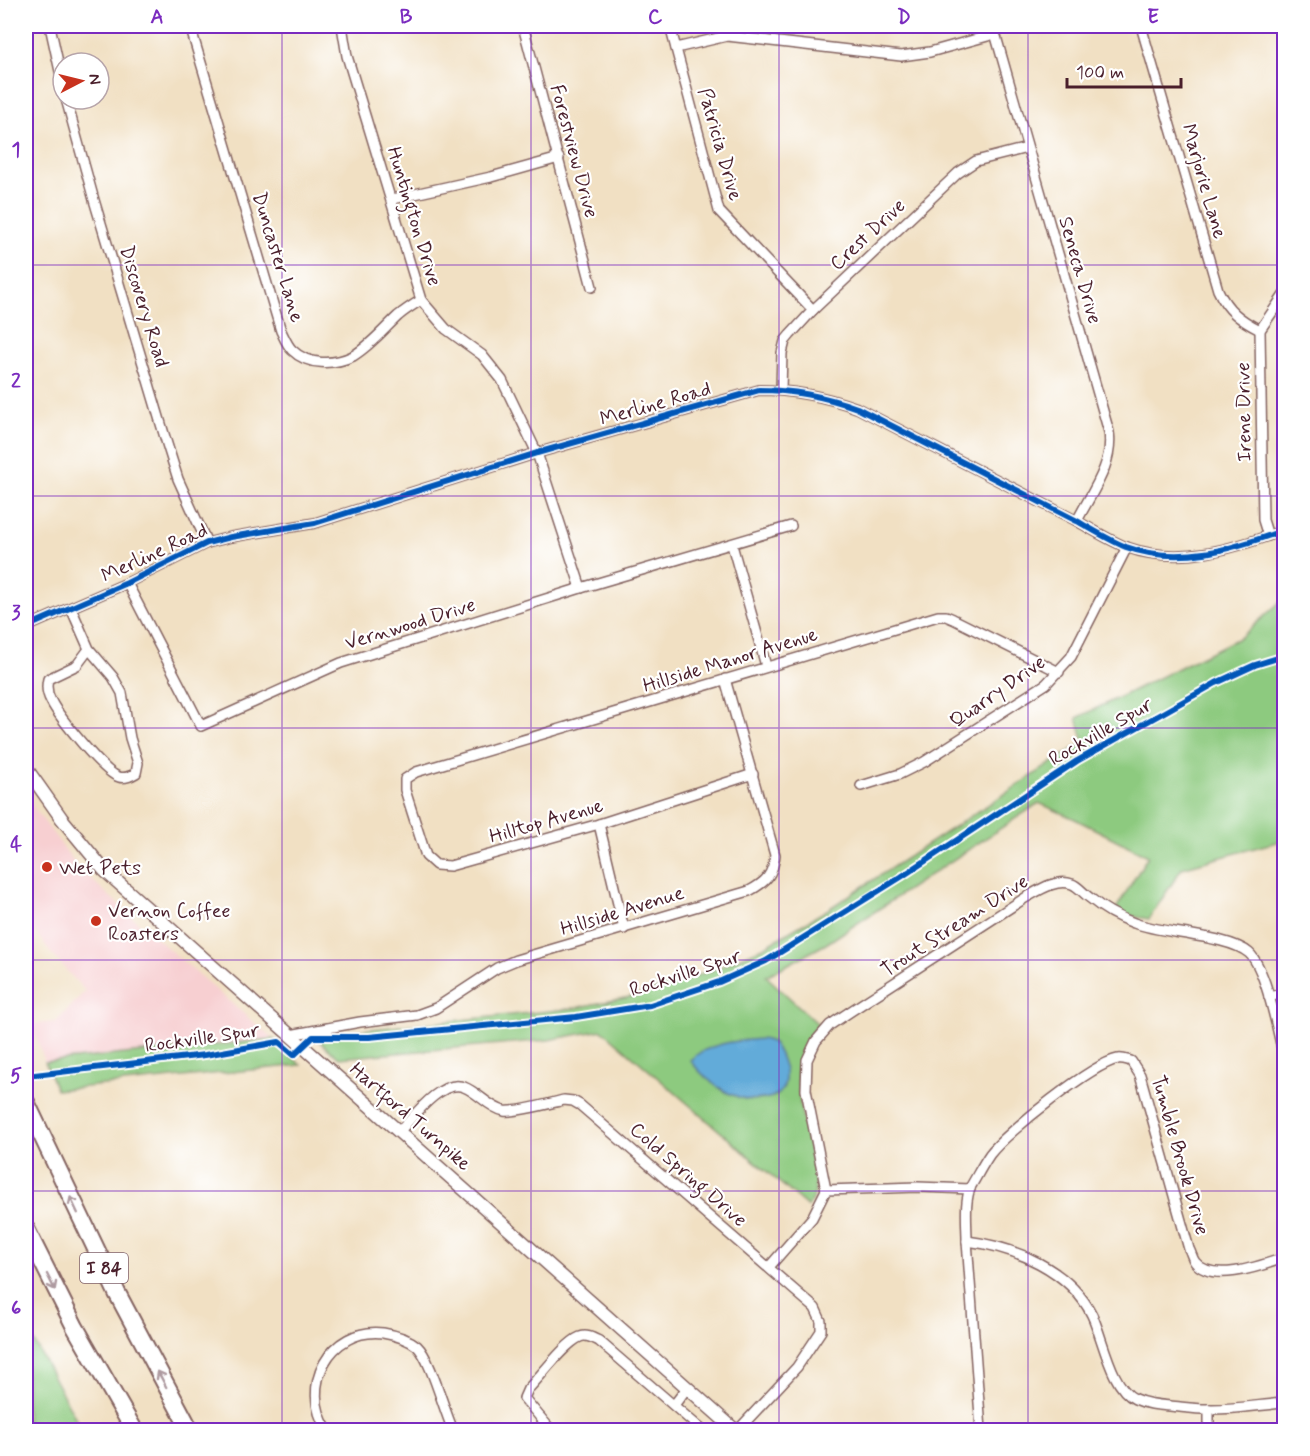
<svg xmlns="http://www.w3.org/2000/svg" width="1310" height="1456" viewBox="0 0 1310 1456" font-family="Mynerve,sans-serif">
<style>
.built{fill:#f7cfd1}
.green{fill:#8dca7f;stroke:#6c7455;stroke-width:1.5}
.water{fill:#62abd9;stroke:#566582;stroke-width:1.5}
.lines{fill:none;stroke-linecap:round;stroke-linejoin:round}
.minor-casing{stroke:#846360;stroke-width:12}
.secondary-casing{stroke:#846360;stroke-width:15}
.motorway-casing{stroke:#846360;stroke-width:20}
.minor{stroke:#fff;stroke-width:9}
.secondary{stroke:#fff;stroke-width:12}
.motorway{stroke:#fff;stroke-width:16}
.cycleway-casing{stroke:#fff;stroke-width:10}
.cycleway{stroke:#0057b8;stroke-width:6}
.oneway{stroke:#ae9aa0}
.grid{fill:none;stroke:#7b2cbf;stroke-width:1.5;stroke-opacity:0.55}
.poi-dot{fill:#c8321e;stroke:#fff;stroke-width:2}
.labels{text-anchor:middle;stroke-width:4.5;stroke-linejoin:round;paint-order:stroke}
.shield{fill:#fff;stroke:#80626b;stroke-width:1.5}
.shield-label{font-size:18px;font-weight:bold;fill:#4a1f2b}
.street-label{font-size:20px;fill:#4a1f2b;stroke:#fff}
.poi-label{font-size:20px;fill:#4a1f2b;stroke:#fff;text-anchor:start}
.neatline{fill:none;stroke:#7b2cbf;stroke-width:2}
.grid-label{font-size:20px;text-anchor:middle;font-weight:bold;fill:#7b2cbf}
</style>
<rect width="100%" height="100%" fill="#fff"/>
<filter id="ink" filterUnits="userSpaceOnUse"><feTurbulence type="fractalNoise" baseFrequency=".0167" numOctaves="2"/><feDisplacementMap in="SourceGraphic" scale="12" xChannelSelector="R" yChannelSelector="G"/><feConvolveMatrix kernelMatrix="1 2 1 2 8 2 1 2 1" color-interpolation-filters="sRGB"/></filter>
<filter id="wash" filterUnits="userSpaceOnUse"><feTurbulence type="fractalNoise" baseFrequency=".008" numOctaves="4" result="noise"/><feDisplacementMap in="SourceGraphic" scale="24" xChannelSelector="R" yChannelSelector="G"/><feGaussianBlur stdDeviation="1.35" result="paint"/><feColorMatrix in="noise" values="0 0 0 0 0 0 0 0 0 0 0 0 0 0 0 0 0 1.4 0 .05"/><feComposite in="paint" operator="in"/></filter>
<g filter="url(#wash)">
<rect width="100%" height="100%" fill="#f1e0c3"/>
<polygon class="built" points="26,797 78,867 141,925 273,1039 45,1062 31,1024 56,1022 85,991 50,952 26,920"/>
<g class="green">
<path d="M1284 602V840L1182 868 1149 919C1137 917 1126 916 1116 909L1148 856 1075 819 1039 803 826 944 766 976 819 1025C789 1052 797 1085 803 1120 807 1140 811 1160 815 1180V1193L808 1207 602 1030 548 1040 339 1058 312 1035 569 1009 635 996 710 971 762 948 827 910 1084 742 1077 718 1241 637 1279 603Z"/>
<polygon points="273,1039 301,1065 56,1090 45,1062"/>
<polygon points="26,1327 82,1430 26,1430"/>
</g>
<path class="water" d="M762 1039 772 1042C779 1050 783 1060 785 1071 786 1083 785 1092 772 1097 740 1108 709 1085 690 1060 710 1042 736 1041 762 1039Z"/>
</g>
<g filter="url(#ink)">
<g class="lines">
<g class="minor-casing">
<g id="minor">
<polyline points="50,26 63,85"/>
<path d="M190 26 281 331C284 337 287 345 292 350 308 366 334 365 353 356 370 346 384 329 398 316 405 310 413 305 421 300"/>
<polyline points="342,26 347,56 421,300 446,329 482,355 502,380 537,453 581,588"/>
<polyline points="523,26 592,287"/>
<polyline points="670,26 719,211 813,310"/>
<path d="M993 26 1109 432C1114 464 1091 493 1077 521"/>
<path d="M1141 26 1218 290C1227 310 1240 320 1260 330"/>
<polyline points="676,48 727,36 901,56 930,52 995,34"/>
<polyline points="66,99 94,200 167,444 178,479 207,543"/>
<polyline points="392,199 491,177 559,158"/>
<polyline points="781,390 782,353 785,341 790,335 813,310 958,173 976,161 1027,148"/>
<polyline points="1268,536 1263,520 1260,330 1284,295"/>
<polyline points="732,545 766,666"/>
<polyline points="127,583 201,726 341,663 581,588 791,526"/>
<path d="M71 608 89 649 113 677 122 693 130 738 138 763 136 773C131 776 125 779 119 777 104 773 59 717 51 701 47 694 46 687 48 679L77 665 89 649"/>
<path d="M26 627 127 583 207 543 231 537 315 523 537 453 759 390C794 390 824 396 857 408L1077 521C1093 530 1109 540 1126 547 1179 566 1234 549 1284 530"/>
<polyline points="753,774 599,824 450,866 436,865 426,856 405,790 405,779 416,772 938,616 946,616 953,619 1059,672"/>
<polyline points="861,786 900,774 924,762 1046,684 1071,657 1127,547"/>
<polyline points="599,824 624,929"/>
<polyline points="1269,997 1284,993"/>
<path d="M290 1035 360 1022 417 1015 436 1008 497 968 516 960 749 891C766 882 773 875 775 855L725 679"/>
<path d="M399 1132C413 1117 442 1078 464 1087 479 1093 488 1107 504 1111 515 1113 551 1103 564 1100L573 1101 580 1105 815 1308 821 1321V1331L797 1367 738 1430"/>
<polyline points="826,1190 918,1187 970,1189"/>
<path d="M967 1241C1015 1247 1070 1270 1092 1315 1103 1338 1111 1388 1135 1399 1146 1404 1158 1405 1170 1406 1182 1407 1195 1409 1207 1409 1232 1410 1259 1405 1284 1403"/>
<path d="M769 1267 812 1218 826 1190 806 1090 807 1060 816 1041 830 1025 851 1011 1025 898C1038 891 1056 878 1072 884 1078 886 1084 894 1090 898 1103 909 1117 917 1134 923 1163 934 1228 935 1249 953 1266 968 1278 1033 1284 1057"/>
<polyline points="674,1405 687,1388"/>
<polyline points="1209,1409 1209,1430"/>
<path d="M327 1430C299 1387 329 1327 383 1333 395 1335 407 1338 417 1346 431 1359 444 1411 453 1430"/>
<path d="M551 1430 524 1398 528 1389C541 1376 565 1343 580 1337 586 1334 593 1338 599 1341L702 1430"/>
<path d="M981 1430 967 1241C967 1224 964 1201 971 1186 977 1176 983 1164 990 1154 1007 1132 1092 1064 1118 1059 1122 1058 1127 1060 1131 1061L1140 1075 1189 1249C1191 1252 1192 1258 1195 1262 1212 1284 1263 1265 1284 1258"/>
</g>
</g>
<g class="secondary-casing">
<polyline id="secondary" points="26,768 62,819 104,870 735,1430"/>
</g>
<g class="motorway-casing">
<g id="motorway">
<polyline points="26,1102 117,1293 190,1430"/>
<polyline points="26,1229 75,1327 134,1430"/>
</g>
</g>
<use href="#minor" class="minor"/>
<use href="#secondary" class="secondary"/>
<use href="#motorway" class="motorway"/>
<g class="cycleway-casing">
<g id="cycleway">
<path d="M26 627 127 583 207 543 231 537 315 523 537 453 759 390C794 390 824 396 857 408L1077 521C1093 530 1109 540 1126 547 1179 566 1234 549 1284 530"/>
<polyline points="26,1076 205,1055 279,1042 294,1055 313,1037 369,1037 576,1017 650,1005 719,982 766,961 901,877 1077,761 1216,683 1255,665 1284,656"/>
</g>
</g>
<use href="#cycleway" class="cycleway"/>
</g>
<defs><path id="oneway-shaft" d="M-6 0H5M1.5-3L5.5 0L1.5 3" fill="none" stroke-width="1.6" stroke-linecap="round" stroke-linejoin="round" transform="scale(1.5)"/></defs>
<g class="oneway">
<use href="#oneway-shaft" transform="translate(74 1205) rotate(-115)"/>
<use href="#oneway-shaft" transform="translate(51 1282) rotate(63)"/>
<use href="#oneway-shaft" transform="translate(162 1379) rotate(-118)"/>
</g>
</g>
<path class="grid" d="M282 26V1430M531 26V1430M779 26V1430M1028 26V1430M26 265H1284M26 496H1284M26 728H1284M26 960H1284M26 1191H1284"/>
<g class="poi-dot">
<circle cx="47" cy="867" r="6"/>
<circle cx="96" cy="921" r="6"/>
</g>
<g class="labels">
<rect class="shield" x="80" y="1253" width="48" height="30" rx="4.5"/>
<g class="shield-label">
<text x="104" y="1274">I 84</text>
</g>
<g class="street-label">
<text transform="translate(721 144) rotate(74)" y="7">Patricia Drive</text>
<text transform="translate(575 151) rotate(75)" y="7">Forestview Drive</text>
<text transform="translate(1205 181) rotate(74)" y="7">Marjorie Lane</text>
<text transform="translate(415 216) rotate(73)" y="7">Huntington Drive</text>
<text transform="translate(867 234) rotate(-43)" y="7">Crest Drive</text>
<text transform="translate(279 257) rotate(73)" y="7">Duncaster Lane</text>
<text transform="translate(1081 270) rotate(74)" y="7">Seneca Drive</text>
<text transform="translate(145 306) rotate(73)" y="7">Discovery Road</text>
<text transform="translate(655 403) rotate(-16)" y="7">Merline Road</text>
<text transform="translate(1243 412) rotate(-91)" y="7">Irene Drive</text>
<text transform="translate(154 552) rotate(-25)" y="7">Merline Road</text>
<text transform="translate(410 623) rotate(-17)" y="7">Vernwood Drive</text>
<text transform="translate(730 659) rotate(-17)" y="7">Hillside Manor Avenue</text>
<text transform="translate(997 691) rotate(-35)" y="7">Quarry Drive</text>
<text transform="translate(1100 731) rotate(-30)" y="7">Rockville Spur</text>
<text transform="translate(546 820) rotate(-16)" y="7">Hilltop Avenue</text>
<text transform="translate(622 910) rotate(-17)" y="7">Hillside Avenue</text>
<text transform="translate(954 925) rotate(-33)" y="7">Trout Stream Drive</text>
<text transform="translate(685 972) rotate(-18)" y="7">Rockville Spur</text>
<text transform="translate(202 1037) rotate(-8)" y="7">Rockville Spur</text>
<text transform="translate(411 1116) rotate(41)" y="7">Hartford Turnpike</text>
<text transform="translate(1181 1155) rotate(74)" y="7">Tumble Brook Drive</text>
<text transform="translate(689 1174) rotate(41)" y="7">Cold Spring Drive</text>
</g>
<g class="poi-label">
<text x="59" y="874">Wet Pets</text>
<text x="108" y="917">Vernon Coffee<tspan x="108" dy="23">Roasters</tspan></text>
</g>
</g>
<rect width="1310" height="1456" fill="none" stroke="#fff" stroke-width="66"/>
<g transform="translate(81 81) rotate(83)"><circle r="28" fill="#ffffff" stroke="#b7a5aa" stroke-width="1.5"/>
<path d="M0-4.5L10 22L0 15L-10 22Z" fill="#c8321e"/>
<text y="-9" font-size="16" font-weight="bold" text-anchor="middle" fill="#4a1f2b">N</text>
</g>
<path d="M1067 78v9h114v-9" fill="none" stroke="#4a1f2b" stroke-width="3"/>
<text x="1076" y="78" font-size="18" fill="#4a1f2b" stroke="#ffffff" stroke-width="4.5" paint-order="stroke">100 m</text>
<rect x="33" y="33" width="1244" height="1390" class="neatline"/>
<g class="grid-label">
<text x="157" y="23">A</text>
<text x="406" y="23">B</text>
<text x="655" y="23">C</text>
<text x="904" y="23">D</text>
<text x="1153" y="23">E</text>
<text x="16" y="156">1</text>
<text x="16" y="387">2</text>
<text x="16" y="619">3</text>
<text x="16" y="851">4</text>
<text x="16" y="1082">5</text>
<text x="16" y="1314">6</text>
</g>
</svg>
